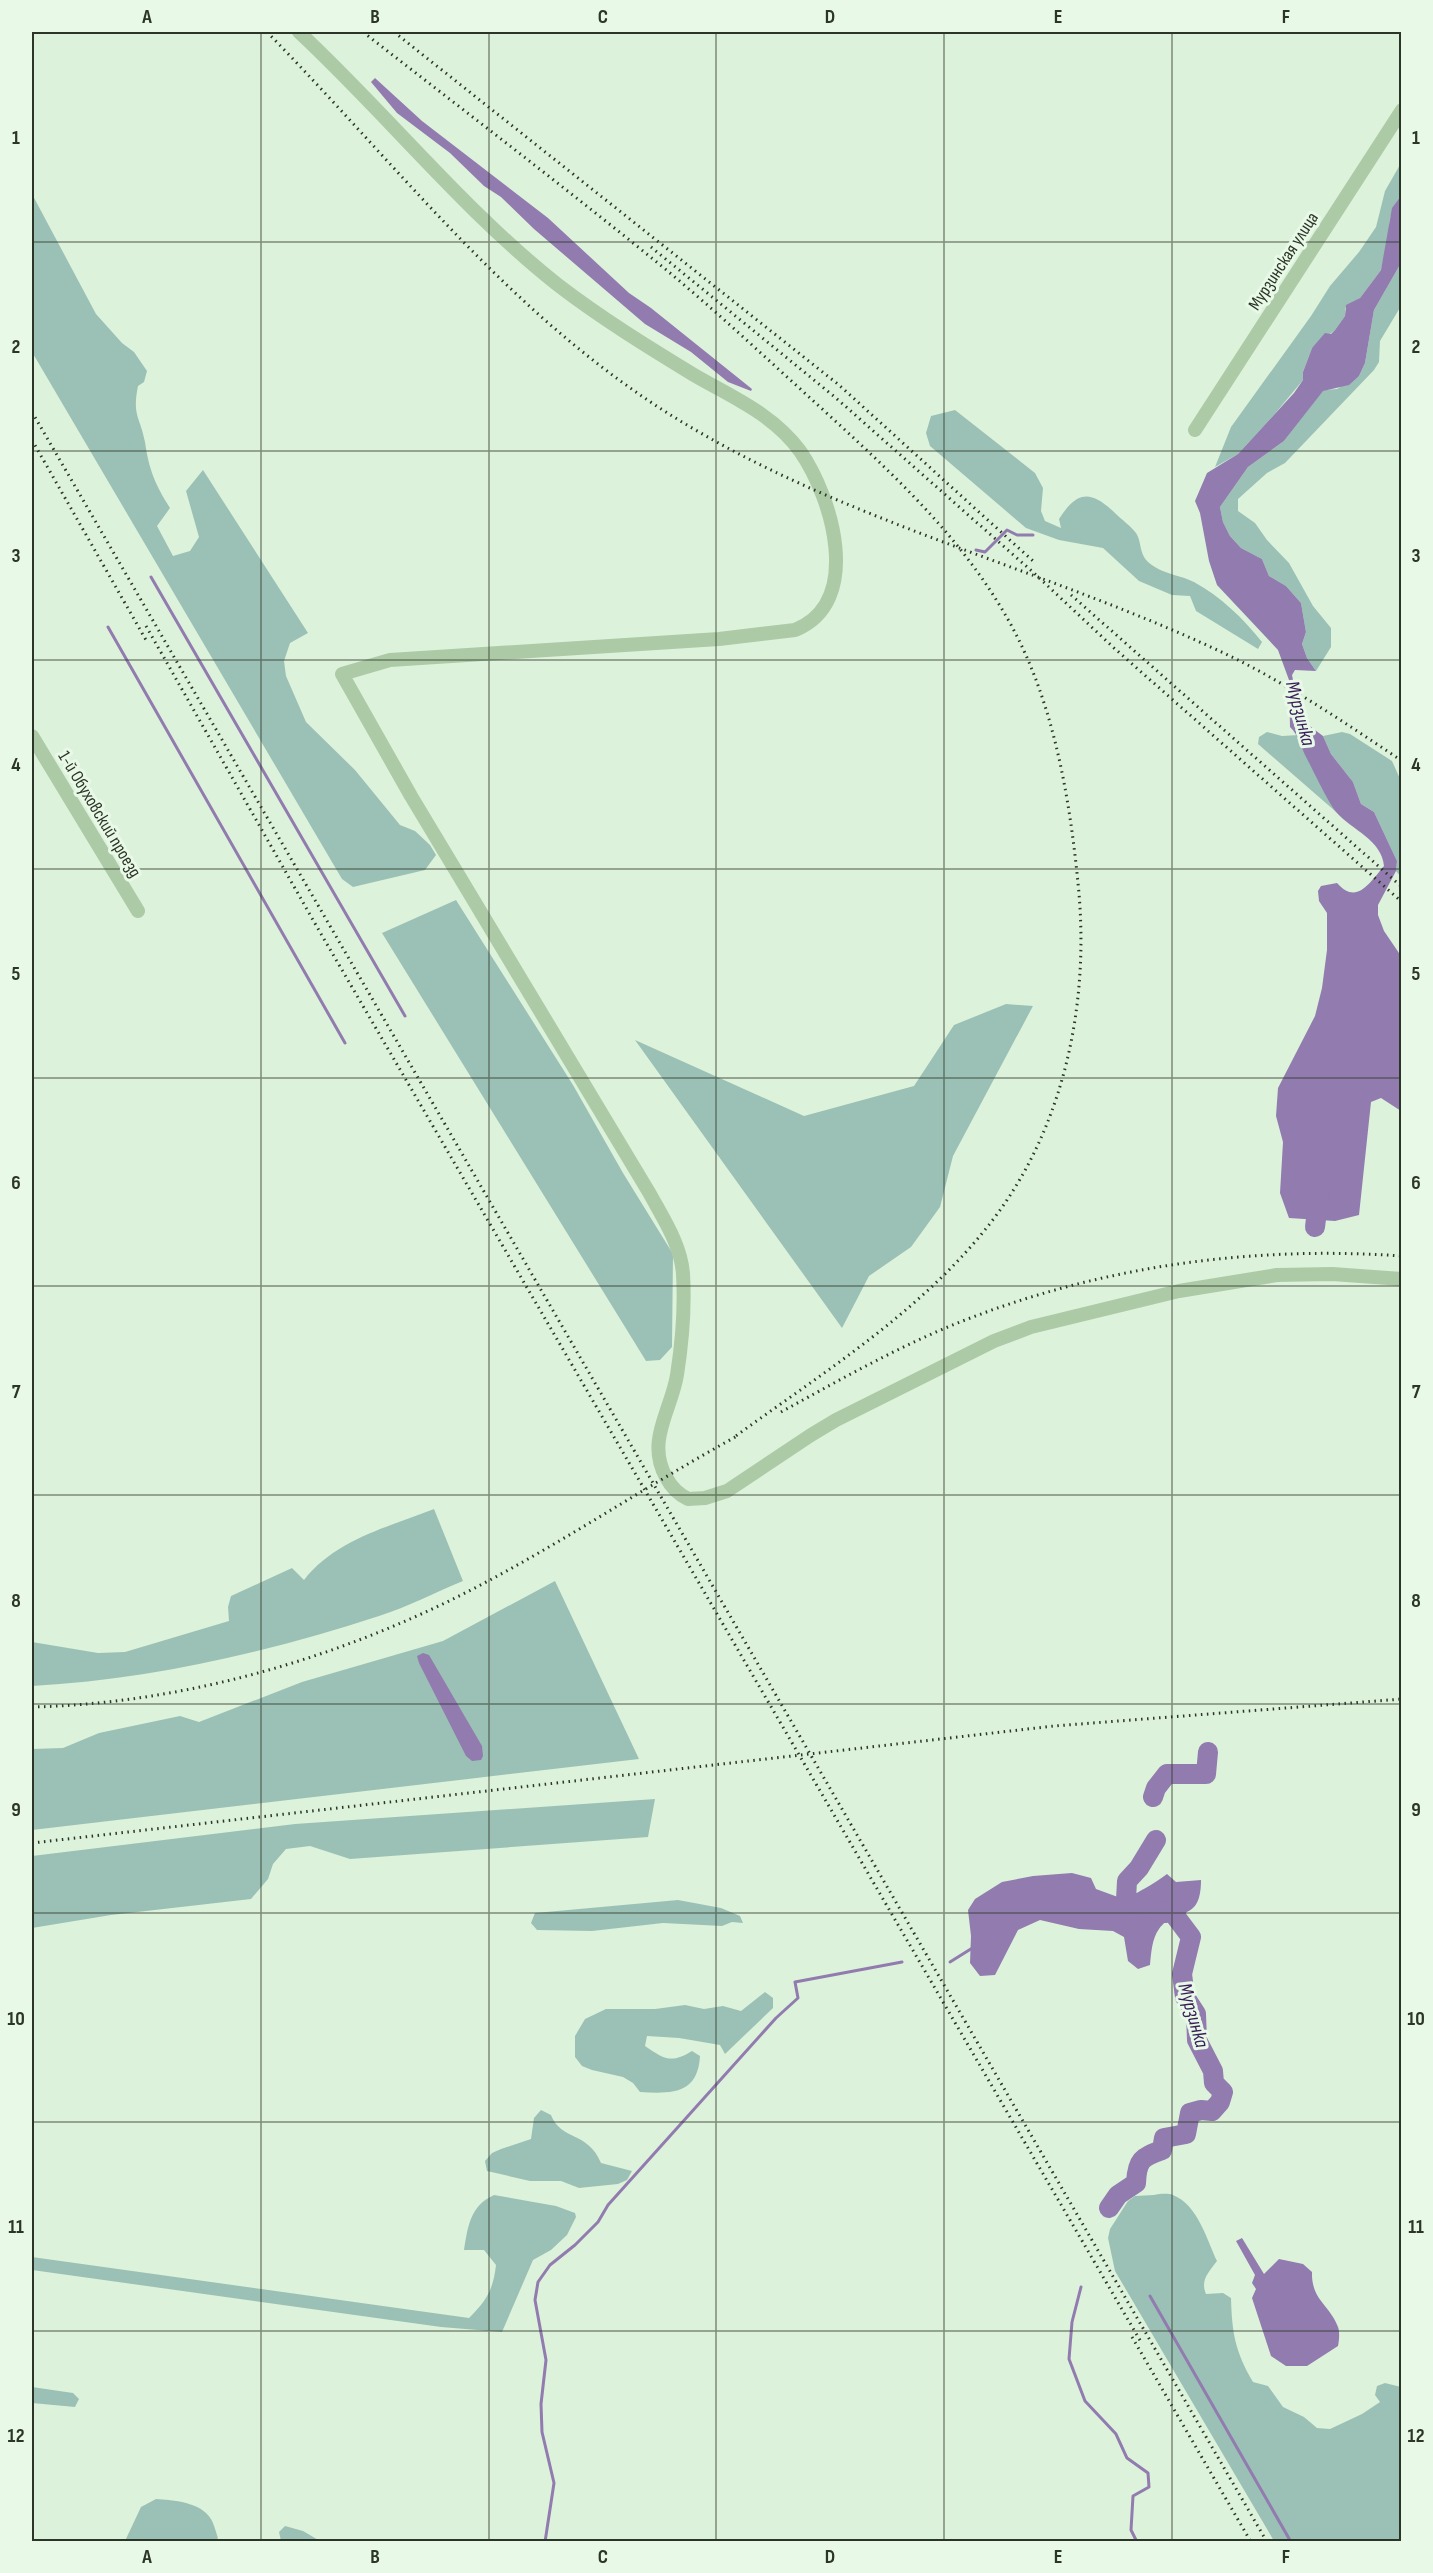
<svg xmlns="http://www.w3.org/2000/svg" width="1433" height="2573" viewBox="0 0 1433 2573" font-family="'Sofia Sans Condensed',sans-serif">
<style>
.green{fill:#9bc1b6}
.water{fill:#917baf}
.lines{fill:none;stroke-linecap:round;stroke-linejoin:round}
.stream{stroke:#917baf;stroke-width:3}
.river{stroke:#917baf;stroke-width:20}
.minor{stroke:#adcaa7;stroke-width:14}
.rail{stroke:#2c3628;stroke-width:3;stroke-dasharray:1.5 4.5;stroke-linecap:butt}
.grid{fill:none;stroke:#2c3628;stroke-width:1.5;stroke-opacity:0.55}
.labels{text-anchor:middle;stroke-width:6;stroke-linejoin:round;paint-order:stroke}
.street-label{font-size:18px;fill:#2c3628;stroke:#e9f9e8}
.water-label{font-size:20px;font-style:italic;fill:#381e58;stroke:#e9f9e8}
.neatline{fill:none;stroke:#2c3628;stroke-width:2}
.grid-label{font-size:20px;text-anchor:middle;font-weight:bold;fill:#2c3628}
</style>
<rect width="100%" height="100%" fill="#ddf2db"/>
<g class="green">
<polygon points="1401,163 1401,196 1390,218 1388,241 1381,270 1360,298 1345,308 1345,316 1335,330 1312,348 1303,372 1303,380 1273,416 1238,454 1215,467 1231,427 1311,316 1330,286 1359,252 1376,227 1385,191"/>
<path d="M32 194 96 314 122 343 134 352 147 371 144 382 138 386C132 416 140 416 145 442 149 470 155 484 170 508L157 526 173 556 190 551 199 537 186 491 203 470 308 633 290 643 284 661 286 676 306 722 355 770 400 825 415 831 430 845 436 855 425 870 353 887 342 879 32 352Z"/>
<polygon points="1401,263 1401,306 1380,341 1379,362 1374,370 1285,463 1267,473 1238,499 1238,511 1255,523 1267,540 1289,563 1313,606 1331,628 1331,647 1316,671 1307,658 1302,644 1306,632 1301,603 1286,586 1269,576 1262,559 1241,548 1230,536 1223,522 1220,507 1248,467 1284,441 1323,390 1337,389 1359,376 1365,363 1374,310"/>
<path d="M955 410 1035 473 1043 488 1041 511 1045 521 1061 528 1059 519C1078 489 1092 491 1116 514 1122 520 1131 526 1136 533 1143 543 1137 557 1155 567 1166 574 1182 576 1194 582 1220 596 1244 619 1262 642L1258 649 1196 611 1190 596 1172 595 1139 581 1103 548 1059 540 1026 528 930 446 926 433 931 416Z"/>
<polygon points="1267,732 1282,736 1299,735 1309,761 1335,811 1258,744 1259,737"/>
<polygon points="1342,732 1350,734 1392,761 1401,781 1401,877 1396,871 1397,861 1374,812 1361,804 1353,782 1331,754 1323,736"/>
<polygon points="456,900 573,1085 623,1173 673,1254 672,1347 660,1360 646,1361 382,933"/>
<polygon points="1006,1004 1033,1006 953,1156 940,1207 911,1247 869,1276 842,1328 635,1040 804,1116 914,1086 954,1025"/>
<path d="M434 1509 463 1581C436 1592 408 1607 379 1616 269 1652 148 1680 32 1686V1642L98 1653 125 1652 229 1621 228 1607 231 1596 292 1568 304 1580C335 1540 388 1527 434 1509Z"/>
<polygon points="555,1581 639,1759 32,1830 32,1749 63,1748 99,1733 180,1716 199,1722 302,1682 443,1641"/>
<polygon points="655,1799 648,1837 350,1859 310,1846 286,1849 273,1864 268,1879 251,1899 111,1915 32,1928 32,1856 295,1824"/>
<polygon points="678,1900 721,1908 740,1916 743,1923 732,1922 722,1926 663,1923 592,1931 537,1930 531,1923 535,1913"/>
<path d="M765 1992 773 1998V2008L725 2054 720 2045 679 2038 647 2036 645 2046C664 2059 671 2064 692 2051L700 2056C698 2094 672 2094 640 2092L633 2083 623 2077 592 2070 582 2066 575 2057V2036L585 2019 606 2009H655L685 2005 704 2009 723 2006 741 2011Z"/>
<path d="M541 2110 551 2115C561 2141 588 2131 601 2163L632 2171 627 2180 618 2184 579 2188 561 2181H530L487 2171 485 2161 492 2153 501 2149 531 2139 534 2118Z"/>
<path d="M494 2195 556 2206 575 2213 576 2217 567 2235 551 2250 533 2260 502 2332 441 2327 32 2270V2257L469 2318C487 2300 493 2290 496 2265L484 2250H464C468 2226 470 2206 494 2195Z"/>
<path d="M1154 2195C1159 2194 1168 2193 1173 2195 1198 2205 1207 2240 1217 2261 1209 2272 1200 2280 1206 2294L1223 2293 1231 2298C1232 2333 1235 2351 1253 2382L1268 2386 1283 2407 1304 2417 1317 2428 1330 2429 1362 2414 1380 2402 1375 2395 1377 2386 1385 2383 1401 2387V2541H1274L1115 2271 1108 2238 1110 2229 1128 2201 1135 2196Z"/>
<polygon points="32,2387 73,2393 79,2399 75,2407 32,2403"/>
<path d="M156 2499C173 2500 201 2502 211 2519 214 2524 216 2532 218 2538L215 2542 125 2541 141 2507Z"/>
<polygon points="285,2526 303,2531 320,2541 281,2541 279,2532"/>
</g>
<g class="water">
<polygon points="375,78 422,121 548,218 629,293 651,308 752,389 751,391 728,382 691,352 645,324 534,229 501,197 484,186 450,153 397,113 371,82"/>
<path d="M1401 196V263L1374 310 1365 363 1359 376 1349 385 1323 391 1284 441 1248 467 1220 507 1223 522 1230 536 1241 548 1262 559 1269 576 1286 586 1301 603 1306 632 1302 644 1307 658 1316 671 1295 670 1292 675 1297 700 1307 724 1323 736 1331 754 1353 782 1361 804 1374 812 1397 861 1396 871 1378 905V915L1384 931 1401 956V1111L1381 1098 1371 1102 1359 1215 1335 1221 1289 1218 1280 1193 1283 1142 1276 1116 1278 1088 1315 1016 1322 988 1327 950V913L1319 901 1318 891 1321 886 1337 883C1357 906 1370 882 1384 866 1382 840 1352 830 1336 812 1328 802 1312 768 1305 755 1300 744 1299 736 1290 727L1289 680 1278 650 1217 585 1209 561 1200 513 1195 501 1207 473 1238 454 1294 393 1303 380V372L1312 348 1325 333 1331 334 1335 330 1345 316 1346 305 1360 298 1381 270 1392 208Z"/>
<polygon points="423,1653 429,1655 482,1746 483,1756 481,1760 472,1761 466,1756 419,1663 417,1656"/>
<path d="M1072 1873 1091 1878 1096 1889 1126 1900C1140 1890 1153 1885 1167 1874L1176 1882 1201 1880C1201 1924 1176 1906 1159 1929 1152 1938 1151 1954 1150 1965L1138 1969 1128 1961 1124 1937 1113 1931 1079 1929 1040 1920 1018 1930 995 1975 980 1976 970 1963 971 1936 968 1910 975 1899 1002 1882 1033 1876Z"/>
<path d="M1242 2238 1264 2274 1279 2259 1303 2264 1312 2272C1311 2300 1330 2305 1338 2327 1340 2332 1339 2341 1338 2346L1307 2366H1286L1271 2356 1252 2298 1256 2289 1252 2283 1255 2275 1236 2241Z"/>
</g>
<g class="lines">
<g class="stream">
<polyline points="976,550 985,552 1007,530 1017,535 1033,535"/>
<polyline points="151,577 405,1016"/>
<polyline points="108,627 345,1043"/>
<polyline points="950,1962 974,1947"/>
<polyline points="1081,2287 1072,2322 1069,2359 1085,2401 1116,2434 1127,2458 1148,2473 1149,2487 1133,2496 1131,2530 1137,2542"/>
<polyline points="1150,2296 1291,2542"/>
<polyline points="545,2542 554,2483 542,2432 541,2404 546,2360 535,2300 538,2282 550,2265 575,2245 598,2222 608,2205 776,2018 798,1998 795,1982 902,1962"/>
</g>
<g class="river">
<polyline points="1315,1227 1319,1194"/>
<polyline points="1153,1797 1156,1788 1167,1774 1206,1774 1208,1752"/>
<path d="M1109 2208 1118 2195 1136 2183C1137 2160 1142 2157 1162 2150L1164 2138 1186 2134 1190 2113 1201 2110 1212 2111 1220 2102 1223 2092 1214 2083 1213 2071 1197 2040 1196 2014 1185 1997 1182 1974 1191 1937 1176 1917V1910L1165 1913 1126 1900 1127 1881 1139 1868 1156 1840"/>
</g>
<g class="minor">
<path d="M299 32C387 114 463 210 558 285 601 318 648 347 694 375 732 397 773 414 800 451 832 497 864 602 795 630L719 639 390 660 342 674 411 796 650 1194C664 1220 681 1245 683 1274 685 1307 682 1343 677 1375 671 1411 646 1441 666 1477 671 1487 678 1494 688 1499L705 1498 727 1491 811 1435 836 1420 994 1341 1031 1327 1179 1291 1277 1275 1332 1274 1402 1279"/>
<polyline points="1195,430 1402,110"/>
<polyline points="32,736 138,911"/>
</g>
<g class="rail">
<path d="M267 32C407 175 521 330 699 432 860 525 1044 570 1213 648 1279 678 1341 720 1402 761"/>
<path d="M363 32C458 106 554 179 648 255 703 299 755 348 808 396 881 463 956 529 1006 616 1052 695 1069 792 1078 883 1090 999 1066 1122 995 1217 926 1309 825 1371 733 1438"/>
<polyline points="394,32 839,385 1033,561"/>
<polyline points="651,247 836,398 1035,574 1114,648 1402,902"/>
<polyline points="32,412 1267,2542"/>
<polyline points="32,440 146,640"/>
<polyline points="1071,595 1402,887"/>
<polyline points="146,626 317,927 1141,2342"/>
<path d="M781 1412C834 1383 887 1353 943 1329 1088 1268 1245 1245 1402 1256"/>
<path d="M32 1707C161 1704 292 1671 410 1619 525 1569 629 1495 739 1435"/>
<polyline points="32,1843 1054,1726 1402,1699"/>
<polyline points="1132,2337 1251,2542"/>
</g>
</g>
<path class="grid" d="M261 32V2542M489 32V2542M716 32V2542M944 32V2542M1172 32V2542M32 242H1402M32 451H1402M32 660H1402M32 869H1402M32 1078H1402M32 1286H1402M32 1495H1402M32 1704H1402M32 1913H1402M32 2122H1402M32 2331H1402"/>
<g class="labels">
<g class="street-label">
<text transform="translate(1283 261) rotate(-57)" y="6">Мурзинская улица</text>
<text transform="translate(100 814) rotate(59)" y="6">1-й Обуховский проезд</text>
</g>
<g class="water-label">
<text transform="translate(1301 713) rotate(75)" y="7">Мурзинка</text>
<text transform="translate(1194 2015) rotate(74)" y="7">Мурзинка</text>
</g>
</g>
<rect width="1433" height="2573" fill="none" stroke="#e9f9e8" stroke-width="66"/>
<rect x="33" y="33" width="1367" height="2507" class="neatline"/>
<g class="grid-label">
<text x="147" y="23">A</text>
<text x="375" y="23">B</text>
<text x="603" y="23">C</text>
<text x="830" y="23">D</text>
<text x="1058" y="23">E</text>
<text x="1286" y="23">F</text>
<text x="16" y="144">1</text>
<text x="1416" y="144">1</text>
<text x="16" y="353">2</text>
<text x="1416" y="353">2</text>
<text x="16" y="562">3</text>
<text x="1416" y="562">3</text>
<text x="16" y="771">4</text>
<text x="1416" y="771">4</text>
<text x="16" y="980">5</text>
<text x="1416" y="980">5</text>
<text x="16" y="1189">6</text>
<text x="1416" y="1189">6</text>
<text x="16" y="1398">7</text>
<text x="1416" y="1398">7</text>
<text x="16" y="1607">8</text>
<text x="1416" y="1607">8</text>
<text x="16" y="1816">9</text>
<text x="1416" y="1816">9</text>
<text x="16" y="2025">10</text>
<text x="1416" y="2025">10</text>
<text x="16" y="2233">11</text>
<text x="1416" y="2233">11</text>
<text x="16" y="2442">12</text>
<text x="1416" y="2442">12</text>
<text x="147" y="2563">A</text>
<text x="375" y="2563">B</text>
<text x="603" y="2563">C</text>
<text x="830" y="2563">D</text>
<text x="1058" y="2563">E</text>
<text x="1286" y="2563">F</text>
</g>
</svg>
